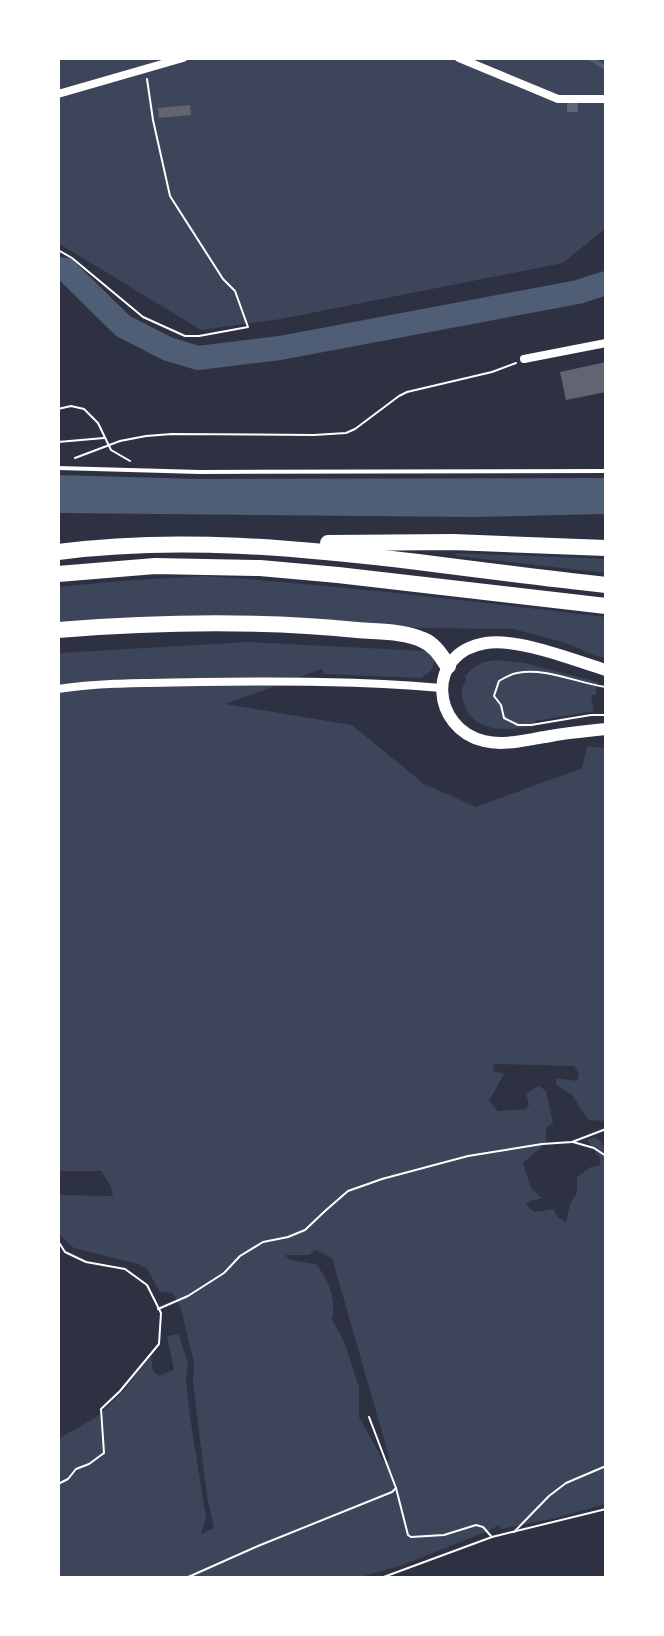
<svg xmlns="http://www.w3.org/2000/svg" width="664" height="1636" viewBox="0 0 664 1636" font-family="'DM Sans',sans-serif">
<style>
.green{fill:#3c4559;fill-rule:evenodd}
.water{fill:#4f5d75}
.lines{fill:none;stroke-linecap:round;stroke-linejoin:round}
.stream{stroke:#4f5d75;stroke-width:4}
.river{stroke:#4f5d75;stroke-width:24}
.building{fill:#626471}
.path{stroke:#fff;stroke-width:2}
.service{stroke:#fff;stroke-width:4}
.minor{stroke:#fff;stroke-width:8}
.secondary{stroke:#fff;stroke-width:12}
.motorway{stroke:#fff;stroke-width:16}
</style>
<rect width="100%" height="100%" fill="#2d3142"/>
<g class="green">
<polygon points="58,58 606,58 606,228 563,263 281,319 201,330 58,243"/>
<polygon points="455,553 606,559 606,573 456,556"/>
<path d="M204 576C338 585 472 601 606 617V658L596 656 563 642 513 629 422 628 365 623 172 618H123L58 622V587L119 581Z"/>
<path d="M248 642 425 651 432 654 435 661 431 671 421 678 324 674 322 669 226 704 352 725 424 784 476 807 582 768 587 746 606 748V1121L588 1120 572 1095 556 1085V1078L577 1081 579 1074 574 1066 494 1064 493 1071 504 1074 489 1101 498 1111 526 1109 529 1105 526 1093 539 1086 546 1091 553 1123 546 1128V1143L523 1163 531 1188 542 1198 530 1201 526 1204 534 1212 554 1209 557 1217 566 1222 570 1204 577 1192V1177L591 1167 600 1165V1158L587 1140 596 1137 606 1148V1504L552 1519 501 1529 499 1525 488 1531 403 1565 357 1578H58V1439L98 1416 124 1390 151 1356 153 1371 159 1376 174 1370 167 1336 179 1334 188 1364 186 1379 190 1417 206 1518 201 1534 214 1528 207 1496 193 1383 194 1363 181 1309 173 1293 160 1292 147 1269 138 1264 74 1248 58 1233V1195L113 1196 111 1187 101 1171H58V653ZM315 1250 332 1258 390 1460 384 1462 359 1417V1387L345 1344 332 1319C337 1300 328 1279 316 1264L290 1260 285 1255H309Z"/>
<path d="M497 660 525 663 597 682 596 695H591L594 711 535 721 536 726C509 730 475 735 464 704 460 695 461 688 466 681L465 676C476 665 482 661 497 660Z"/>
</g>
<polygon class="water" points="58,475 199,479 606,478 606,514 474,517 58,513"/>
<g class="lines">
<polyline class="stream" points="589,58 606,68"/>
<polyline class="river" points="58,269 66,270 123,326 168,349 198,358 280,348 578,292 606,283"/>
</g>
<g class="building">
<polygon points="567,101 578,102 578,112 567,112"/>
<polygon points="190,105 191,115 159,118 158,108"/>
<polygon points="606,362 606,392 566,400 560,372"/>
</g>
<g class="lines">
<g class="path">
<polyline points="58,250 72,258 143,317 185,336 199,336 248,327 235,291 223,279 170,196 153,120 147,79"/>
<polyline points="58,409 71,406 84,409 98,423 111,450 130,461"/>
<polyline points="58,442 104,438"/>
<polyline points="75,458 120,441 146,436 172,434 314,435 346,433 355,429 399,396 407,392 492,372 516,363"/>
<path d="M605 715H591L531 725H518L504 718 501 705 494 696 499 681C504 678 511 674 517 673 545 667 577 683 606 687"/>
<polyline points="573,1142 594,1148 606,1156"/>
<polyline points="58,1241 65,1252 86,1262 125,1269 147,1285 161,1313 159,1344 120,1391 101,1409 104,1453 89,1464 76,1469 68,1479 58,1484"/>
<polyline points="158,1309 188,1296 224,1273 240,1256 263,1242 288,1237 305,1230 325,1211 348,1191 382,1179 468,1156 542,1144 572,1142 606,1129"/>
<polyline points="369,1417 396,1488 408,1535 411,1537 444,1535 476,1525 483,1527 491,1536"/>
<polyline points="514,1532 549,1496 566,1483 606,1466"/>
<polyline points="186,1578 258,1546 392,1492 396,1488"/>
<polyline points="381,1578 492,1537 606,1509"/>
</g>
<polyline class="service" points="58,468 200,472 606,471"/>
<g class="minor">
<polyline points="459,58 558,99 606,99"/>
<polyline points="58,94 183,58"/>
<polyline points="524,359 606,343"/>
<path d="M58 689C105 682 153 683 200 682 281 681 361 681 441 688"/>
</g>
<path class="secondary" d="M606 670C573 660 519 638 486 643 424 653 432 729 484 741 503 746 525 740 545 737 565 733 585 731 606 729"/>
<g class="motorway">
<polyline points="328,543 453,542 606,548"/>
<path d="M58 552C177 536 299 548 418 562 480 570 543 578 606 585"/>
<polyline points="58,574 155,566 260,568 338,575 606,606"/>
<path d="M58 630C158 622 257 620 357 630 378 632 404 631 423 640 435 645 441 656 448 666"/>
</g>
</g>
<rect width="664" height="1636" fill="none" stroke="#ffffff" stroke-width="120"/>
</svg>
